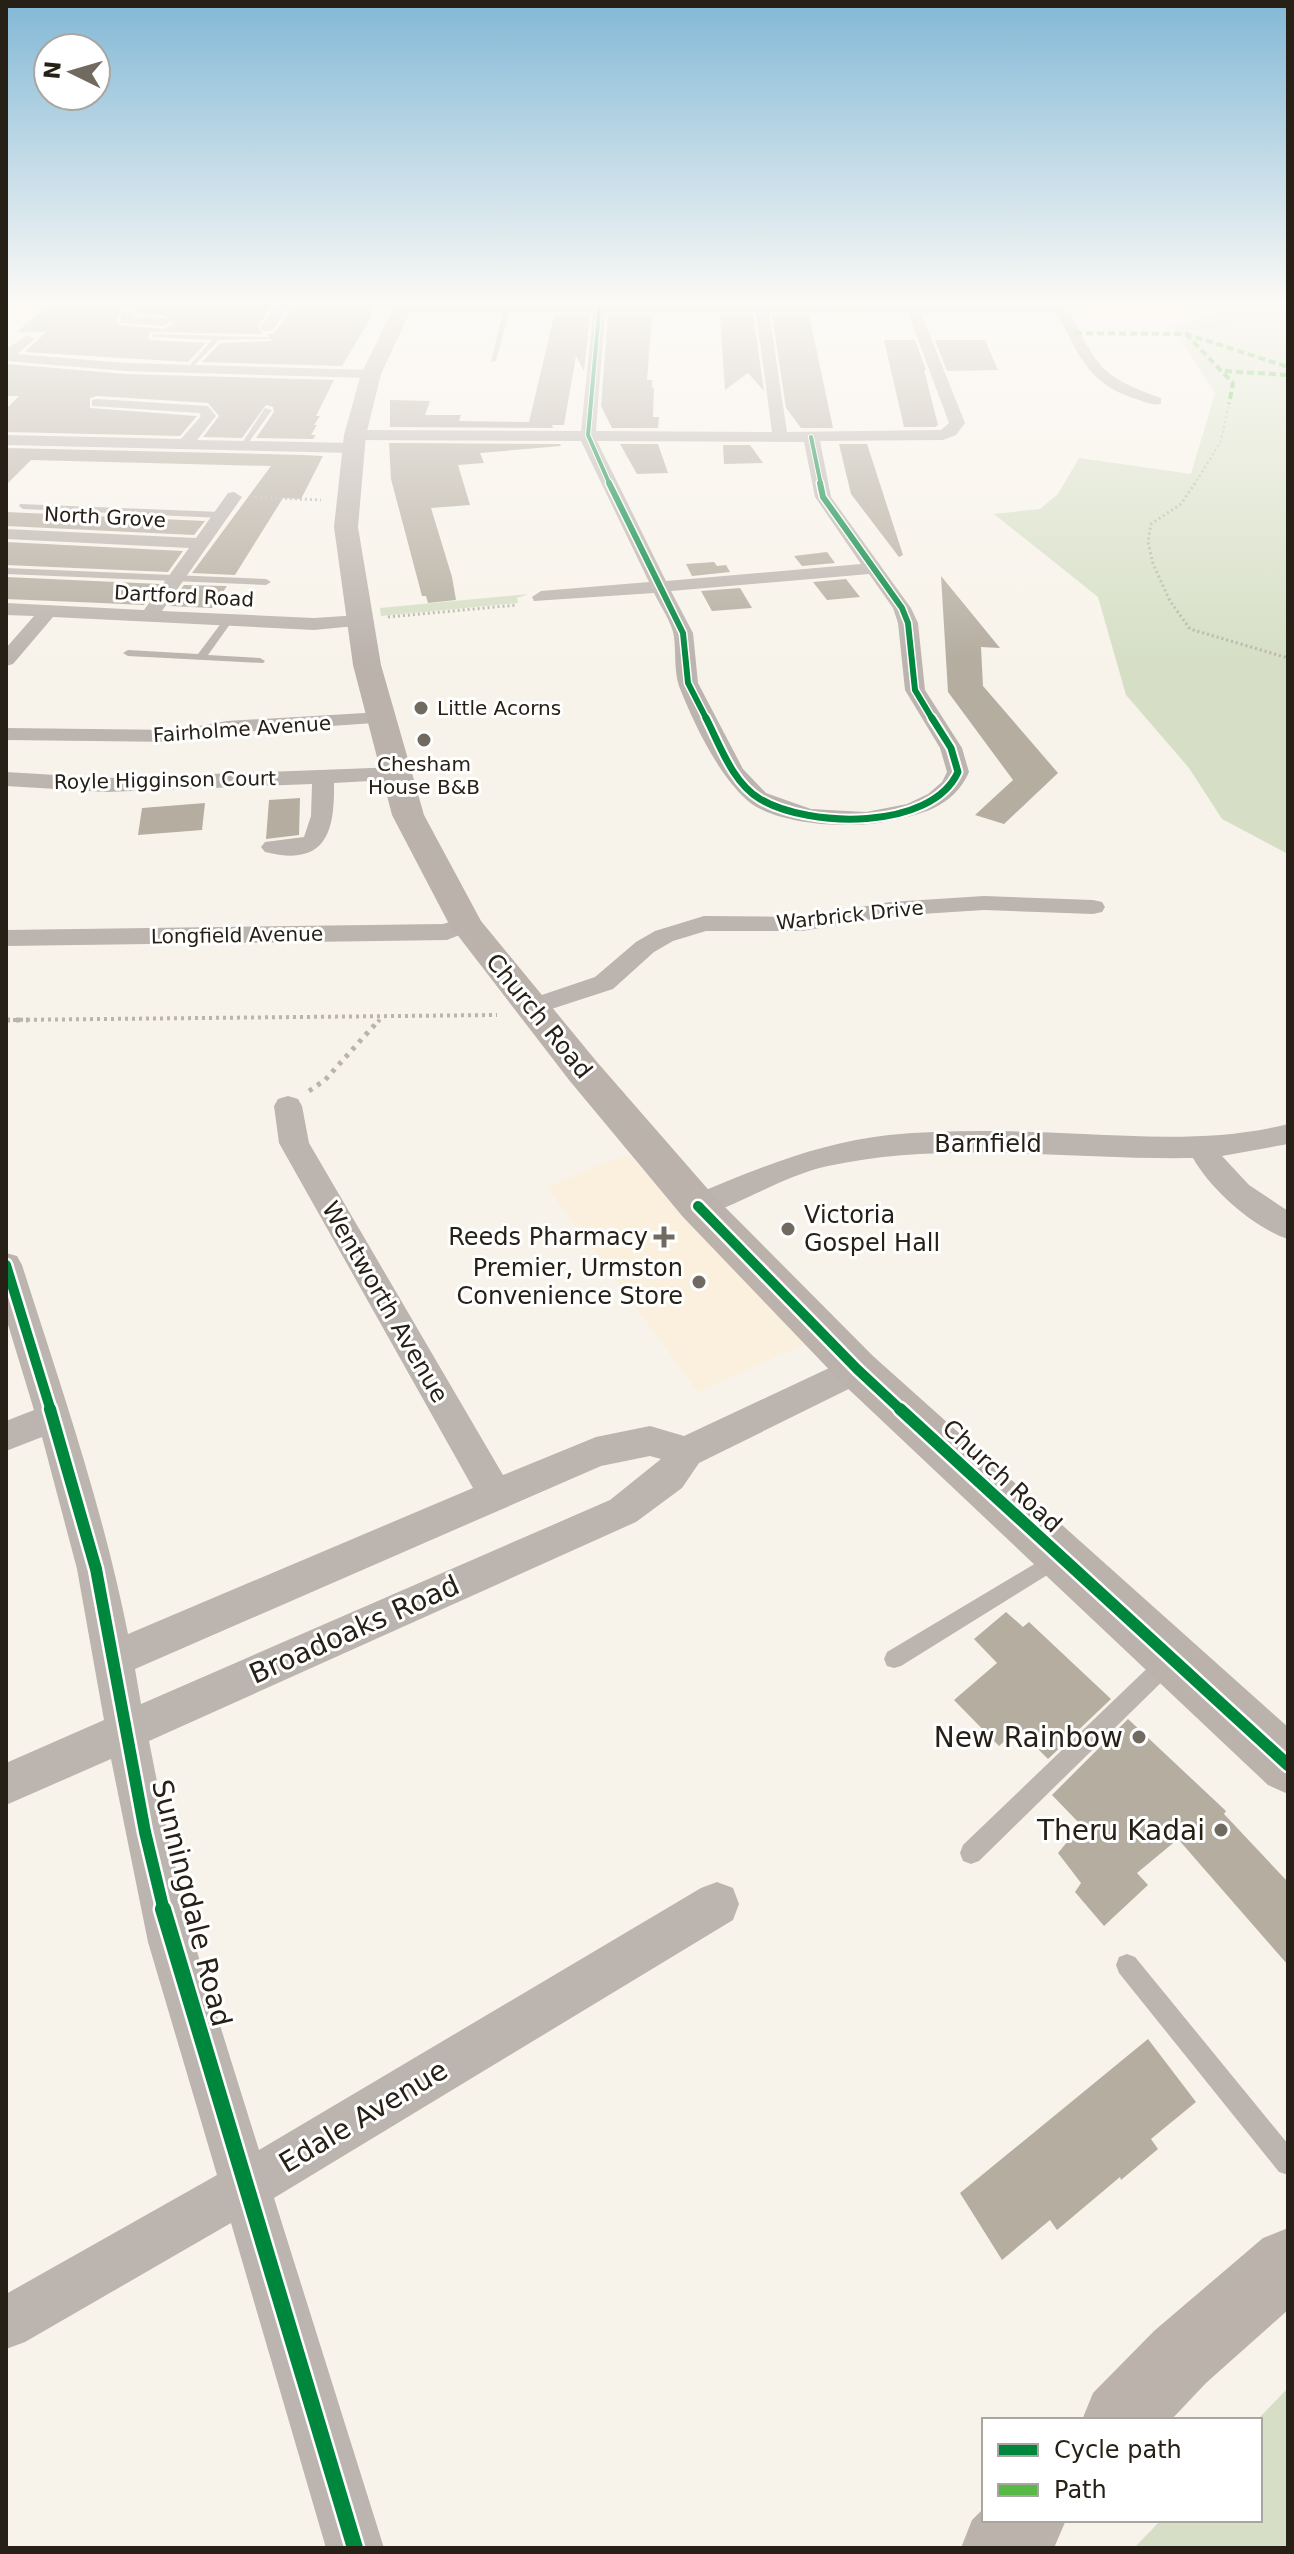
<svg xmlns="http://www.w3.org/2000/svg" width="1294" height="2554" viewBox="0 0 1294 2554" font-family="'DejaVu Sans',sans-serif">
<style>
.built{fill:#fbefdd}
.green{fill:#d6dfc6}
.building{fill:#b5ada0;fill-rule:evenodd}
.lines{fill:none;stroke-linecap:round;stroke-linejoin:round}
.path-far3{stroke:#bab4ae;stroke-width:2;stroke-dasharray:2 3;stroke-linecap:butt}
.path-far2{stroke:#bab4ae;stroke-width:3;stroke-dasharray:2 3;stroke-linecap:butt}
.path-far1{stroke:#bab4ae;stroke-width:4;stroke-dasharray:3 4;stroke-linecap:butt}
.path{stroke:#bab4ae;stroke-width:5;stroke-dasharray:4 6;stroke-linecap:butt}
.lane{fill:#bcb4ae;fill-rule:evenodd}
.street{fill:#bcb4ae;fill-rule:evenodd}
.secondary{fill:#bbb2ac;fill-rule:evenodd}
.quiet{stroke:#58b947;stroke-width:4;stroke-dasharray:7 4;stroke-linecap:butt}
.cycleway-far5-casing{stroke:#fff;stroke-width:6}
.cycleway-far4-casing{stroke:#fff;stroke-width:9}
.cycleway-far3-casing{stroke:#fff;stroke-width:11}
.cycleway-far2-casing{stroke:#fff;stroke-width:15}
.cycleway-far1-casing{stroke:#fff;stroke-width:17}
.cycleway-casing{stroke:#fff;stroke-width:21}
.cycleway-far5{stroke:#00873e;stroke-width:4}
.cycleway-far4{stroke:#00873e;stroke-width:6}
.cycleway-far3{stroke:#00873e;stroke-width:7}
.cycleway-far2{stroke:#00873e;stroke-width:10}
.cycleway-far1{stroke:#00873e;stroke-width:12}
.cycleway{stroke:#00873e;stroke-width:16}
.poi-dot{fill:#706a61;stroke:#fff;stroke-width:3}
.labels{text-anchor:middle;stroke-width:6;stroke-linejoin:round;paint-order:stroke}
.far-street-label{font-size:20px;fill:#272017;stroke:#fff}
.far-poi-label{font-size:20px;fill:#272017;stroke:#fff;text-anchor:start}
.street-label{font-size:24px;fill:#272017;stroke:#fff}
.poi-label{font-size:24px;fill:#272017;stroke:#fff;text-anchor:end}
.near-street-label{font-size:28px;fill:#272017;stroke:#fff}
.near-poi-label{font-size:28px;fill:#272017;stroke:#fff;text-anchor:end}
</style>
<rect width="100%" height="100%" fill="#f8f3ea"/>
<polygon class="built" points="628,1154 804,1344 698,1392 547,1187"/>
<g class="green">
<polygon points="1216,301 1288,301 1288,854 1222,819 1189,768 1126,695 1098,597 994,514 1040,509 1058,494 1079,458 1191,474 1215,393 1171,325 1220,313"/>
<polygon points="528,594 517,598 518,603 381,616 380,608"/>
<polygon points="1288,2388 1288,2548 1134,2548 1161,2520 1260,2520 1260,2420 1257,2420"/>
</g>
<g class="building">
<path d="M106 301 198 303 275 302 258 326 262 334 150 332 148 337 151 340 206 343 188 362 25 352 46 332H17L49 304 102 305ZM131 306 138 314 164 315 174 323 164 329 118 325 116 319 121 309Z"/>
<polygon points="295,303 376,305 370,314 373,314 342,366 202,362 220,343 272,341 267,334 274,333"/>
<polygon points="590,315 584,371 576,356 564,425 552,425 553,428 390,427 390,400 430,401 425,415 461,415 459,421 529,422 554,316"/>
<polygon points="608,315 652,315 647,380 652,380 652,388 654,388 653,417 659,417 658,428 612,428 601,406"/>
<polygon points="720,315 753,315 764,391 748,373 725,390"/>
<polygon points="772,315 809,315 833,428 801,428 786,408"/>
<polygon points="884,340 915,340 926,370 924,370 938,425 935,427 904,427"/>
<polygon points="935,340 985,340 998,370 947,371"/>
<polygon points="7,364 125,374 334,380 316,416 320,416 314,425 317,425 311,435 316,435 313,439 256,438 274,412 273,407 266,405 242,438 203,437 219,416 208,403 97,396 90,398 90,408 197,416 180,436 6,432 6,409 19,396 6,396"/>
<polygon points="389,443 560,444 561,446 480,453 484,463 458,465 470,505 431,508 452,577 456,600 428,603 426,596 422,596 391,479"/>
<polygon points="620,444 658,444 668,473 637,474"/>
<polygon points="839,444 867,444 903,555 899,557 851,494"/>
<polygon points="723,445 750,445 763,463 724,464"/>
<polygon points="6,448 304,455 323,456 301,499 283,498 235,575 192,573 271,466 31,460 6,485"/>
<polygon points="6,512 118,517 205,521 194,535 6,526"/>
<polygon points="6,542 183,551 168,572 6,565"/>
<polygon points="827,552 835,563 802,566 794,556"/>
<polygon points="714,562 717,566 726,565 730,572 692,576 686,564"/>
<polygon points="941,576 1000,648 981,647 983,686 1058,773 1004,824 975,815 1013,780 948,692"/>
<polygon points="6,577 160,584 144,605 101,603 6,599"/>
<polygon points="846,579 860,597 827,600 813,582"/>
<polygon points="184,585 227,586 212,608 169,606"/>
<polygon points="740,588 752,608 712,611 701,591"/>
<polygon points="300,798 299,835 266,839 269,800"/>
<polygon points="205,803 202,830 138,835 142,808"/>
<polygon points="1006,1612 1023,1627 1029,1622 1111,1699 1048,1759 1018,1729 999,1746 954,1700 997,1663 974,1639"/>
<polygon points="1128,1719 1226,1811 1224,1814 1288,1882 1288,1965 1178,1839 1137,1873 1148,1885 1104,1926 1075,1892 1081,1883 1058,1853 1081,1825 1052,1795"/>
<polygon points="1148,2039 1196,2102 1151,2139 1158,2149 1121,2180 1120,2177 1057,2230 1050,2220 1002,2260 960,2193"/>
</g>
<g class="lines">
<g class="path-far3">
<polyline points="1186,334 1186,329 1206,328 1235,318 1288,315"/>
<polyline points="1194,485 1221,441 1229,404"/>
</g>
<g class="path-far2">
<polyline points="1195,483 1181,504 1151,524 1148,542 1153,564 1170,601 1190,629 1288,658"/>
<polyline points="255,497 321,500"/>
<polyline points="388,617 517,605"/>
</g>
<g class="path-far1">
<polyline points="6,1020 497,1015"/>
<polyline points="378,1022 381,1018"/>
</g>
<g class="path">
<polyline points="6,1020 28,1020"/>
<polyline points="309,1091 325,1080 379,1020"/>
</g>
<g class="lane">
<polygon points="507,306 510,308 496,361 491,362 504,308"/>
<polygon points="153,334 267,337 270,339 219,340 189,371 187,368 212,340 151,337"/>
<polygon points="265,408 272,410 244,449 238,449"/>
<polygon points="20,504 221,512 225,515 221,518 23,509 19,506"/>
<polygon points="6,568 266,579 271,582 266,585 6,574"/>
<polygon points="225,618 233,620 208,655 260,658 265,661 263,663 128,656 123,653 128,650 198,654"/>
<polygon points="1058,1550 1065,1552 1067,1558 1065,1564 901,1666 894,1668 887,1666 884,1659 887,1652"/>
<polygon points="1168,1653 1175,1655 1178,1662 1175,1669 979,1861 971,1864 963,1861 960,1853 963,1845 1161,1655"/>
<polygon points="1127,1954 1135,1957 1288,2144 1288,2175 1279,2172 1119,1973 1116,1965 1119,1957"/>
</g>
<g class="street">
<polygon points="280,301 293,301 272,331 262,331 260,328"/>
<path d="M594 301H606V304L755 305V301H767L768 305H905L904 301H916L918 305H1053L1051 301H1114L1108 305 1067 308C1099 366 1096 375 1161 398V404C1151 406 1141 400 1130 397 1086 381 1078 352 1057 313H921L965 423 956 435 943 440 820 441 831 497 911 608 918 623 925 690 962 748 969 772C953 808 920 815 884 822 849 829 776 825 748 801 718 775 693 722 679 686 674 671 676 653 674 637 672 622 660 606 654 593L534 601 532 597 541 591 649 582 581 441 355 440 347 435 355 430 581 431 593 312H403L397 308 403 304H593ZM605 312H756L772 432 596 431ZM769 312 908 313 949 423 941 430 787 432ZM597 441 804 442 815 497 861 564 666 581ZM869 574 893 608 898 623 905 690 940 748 947 772 942 782 928 794 907 804 866 812 811 809 766 793 743 769 698 683 693 633 671 591Z"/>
<polygon points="129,309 135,313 133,317 164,318 171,322 164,326 120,323 119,320 124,310"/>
<polygon points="28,335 35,339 17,354 125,363 371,370 378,374 371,378 125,371 6,361 6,349"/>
<polygon points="97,399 208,406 216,416 197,440 353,443 361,448 353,453 6,445 6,435 181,439 201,416 199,413 92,406 92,400"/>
<polygon points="234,492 242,497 162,611 314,618 359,615 366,617 368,621 366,625 314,630 53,617 13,664 6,666 6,648 34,616 6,615 6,603 144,610 189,548 6,539 6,529 196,538 228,493"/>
<polygon points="382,712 389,714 392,718 389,722 227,733 177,742 6,740 6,728 177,730 227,721"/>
<path d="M398 767 406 769 409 774 406 779 334 783C335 834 325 867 265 852L261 847 265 842 304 837 311 816 312 784 106 792 6 786V772L106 778Z"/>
<polygon points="984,896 1093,900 1102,902 1105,907 1102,912 1093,914 984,910 890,916 802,931 706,931 673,941 654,952 613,989 533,1015 524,1013 520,1007 524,1001 595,977 636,942 655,931 704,916 802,917 890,902"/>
<polygon points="466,917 475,919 478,924 475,929 447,940 6,946 6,930 443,924"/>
<path d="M288 1096 298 1099 302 1106 309 1143 503 1475 596 1437 650 1426 684 1436 857 1355 869 1359 874 1369 869 1379 699 1463 682 1488 636 1522 149 1741 167 1832 194 1942 259 2150 701 1888 717 1882 733 1888 739 1904 733 1920 274 2198 384 2548H326L231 2223 25 2342 6 2349V2294L217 2175 148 1942 111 1759 6 1805V1763L104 1720 77 1569 42 1437 6 1451V1421L34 1410 6 1318V1253L17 1256 22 1265C61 1387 103 1508 128 1634L473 1488 279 1143 274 1106 278 1099ZM650 1456 661 1459 610 1500 141 1704 135 1669 601 1466Z"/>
<path d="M1288 1124V1144L1222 1156 1249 1185 1288 1211V1239C1254 1228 1210 1189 1193 1158 1072 1160 949 1140 828 1166 782 1176 743 1204 698 1217L687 1214 683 1206 687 1198C754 1170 816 1143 889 1135 953 1129 1019 1131 1083 1134 1153 1137 1220 1141 1288 1124Z"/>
</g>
<g class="secondary">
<polygon points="397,301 415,301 381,374 366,435 358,527 381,665 424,815 481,921 597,1062 713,1195 873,1356 1288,1727 1288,1794 1268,1785 841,1382 683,1217 569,1080 449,924 392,815 353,665 334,527 344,435 361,374"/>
<polygon points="1288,2228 1288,2310 1206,2383 1171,2420 1082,2420 1093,2393 1154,2331 1263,2238"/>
<polygon points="984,2508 984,2520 1066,2520 1054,2548 961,2548 972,2520"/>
</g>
<g class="quiet">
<polyline points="1075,333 1186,334 1288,367"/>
<polyline points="1186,334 1233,383 1229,404"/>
<polyline points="1225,371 1288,375"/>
</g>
<g class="cycleway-far5-casing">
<g id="cycleway-far5">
<polyline points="600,301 588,435 610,485"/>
<polyline points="811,437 821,485"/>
</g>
</g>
<g class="cycleway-far4-casing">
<g id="cycleway-far4">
<polyline points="609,483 683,633 688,683 707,720"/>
<polyline points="820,483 823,497 902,608 908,623 915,690 933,720"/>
</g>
</g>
<g class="cycleway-far3-casing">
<path id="cycleway-far3" d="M706 718C720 745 732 782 760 799 809 828 931 831 958 772L951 748 932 718"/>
</g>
<g class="cycleway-far2-casing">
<g id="cycleway-far2">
<polyline points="698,1206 857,1369 902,1411"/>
<polyline points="6,1265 51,1411"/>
</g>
</g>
<g class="cycleway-far1-casing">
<g id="cycleway-far1">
<polyline points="50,1409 96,1569 145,1832 164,1911"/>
<polyline points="900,1409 1288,1765"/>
</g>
</g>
<g class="cycleway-casing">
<polyline id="cycleway" points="163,1909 355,2548"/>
</g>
<use href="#cycleway-far5" class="cycleway-far5"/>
<use href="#cycleway-far4" class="cycleway-far4"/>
<use href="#cycleway-far3" class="cycleway-far3"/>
<use href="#cycleway-far2" class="cycleway-far2"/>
<use href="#cycleway-far1" class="cycleway-far1"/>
<use href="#cycleway" class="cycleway"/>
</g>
<linearGradient id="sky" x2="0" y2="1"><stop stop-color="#82b8d6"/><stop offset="0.46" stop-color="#fcfaf6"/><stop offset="1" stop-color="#fcfaf6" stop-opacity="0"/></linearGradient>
<rect width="1294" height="659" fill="url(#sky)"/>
<g class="poi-dot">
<circle cx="421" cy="708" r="8"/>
<circle cx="424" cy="740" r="8"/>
<circle cx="788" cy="1229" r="8"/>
<path d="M660 1225h8v8h8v8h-8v8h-8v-8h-8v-8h8z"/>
<circle cx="699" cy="1282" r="8"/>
<circle cx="1139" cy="1737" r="8"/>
<circle cx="1221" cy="1830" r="8"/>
</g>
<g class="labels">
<g class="far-street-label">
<text transform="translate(105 517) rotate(3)" y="7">North Grove</text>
<text transform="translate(184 596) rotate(3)" y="7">Dartford Road</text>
<text transform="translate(242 729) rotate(-4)" y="7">Fairholme Avenue</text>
<text transform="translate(165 780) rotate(-1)" y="7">Royle Higginson Court</text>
<text transform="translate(850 915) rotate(-6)" y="7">Warbrick Drive</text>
<text transform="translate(237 935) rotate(-1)" y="7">Longfield Avenue</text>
</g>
<g class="far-poi-label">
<text x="437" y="715">Little Acorns</text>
<text x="424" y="771" text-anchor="middle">Chesham<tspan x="424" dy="23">House B&amp;B</tspan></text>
</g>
<g class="street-label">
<text transform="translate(539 1016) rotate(51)" y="8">Church Road</text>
<text x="988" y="1152">Barnfield</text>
<text transform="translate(385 1302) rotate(60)" y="8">Wentworth Avenue</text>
<text transform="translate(1002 1476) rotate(43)" y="8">Church Road</text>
</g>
<g class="poi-label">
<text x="804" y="1223" text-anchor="start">Victoria<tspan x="804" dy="28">Gospel Hall</tspan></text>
<text x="648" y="1245">Reeds Pharmacy</text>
<text x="683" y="1276">Premier, Urmston<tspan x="683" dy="28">Convenience Store</tspan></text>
</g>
<g class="near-street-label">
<text transform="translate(354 1629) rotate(-24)" y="10">Broadoaks Road</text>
<text transform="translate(192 1903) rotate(76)" y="10">Sunningdale Road</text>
<text transform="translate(363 2116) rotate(-31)" y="10">Edale Avenue</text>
</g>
<g class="near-poi-label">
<text x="1123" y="1747">New Rainbow</text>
<text x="1205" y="1840">Theru Kadai</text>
</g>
</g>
<rect width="1294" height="2554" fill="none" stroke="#272017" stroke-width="16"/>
<rect x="982" y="2418" width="280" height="104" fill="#ffffff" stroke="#a9a6a2" stroke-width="2"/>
<rect x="998" y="2444" width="40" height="12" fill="#00873e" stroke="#a9a6a2" stroke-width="2"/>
<text x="1054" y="2458" font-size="24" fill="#272017">Cycle path</text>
<rect x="998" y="2484" width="40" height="12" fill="#58b947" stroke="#a9a6a2" stroke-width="2"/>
<text x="1054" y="2498" font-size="24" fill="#272017">Path</text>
<g transform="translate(72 72) rotate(275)"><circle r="38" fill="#ffffff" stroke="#a9a6a2" stroke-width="2"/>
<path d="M0-6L14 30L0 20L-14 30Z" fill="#706a61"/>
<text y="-12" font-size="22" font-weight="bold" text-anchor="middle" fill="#272017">N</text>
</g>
</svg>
